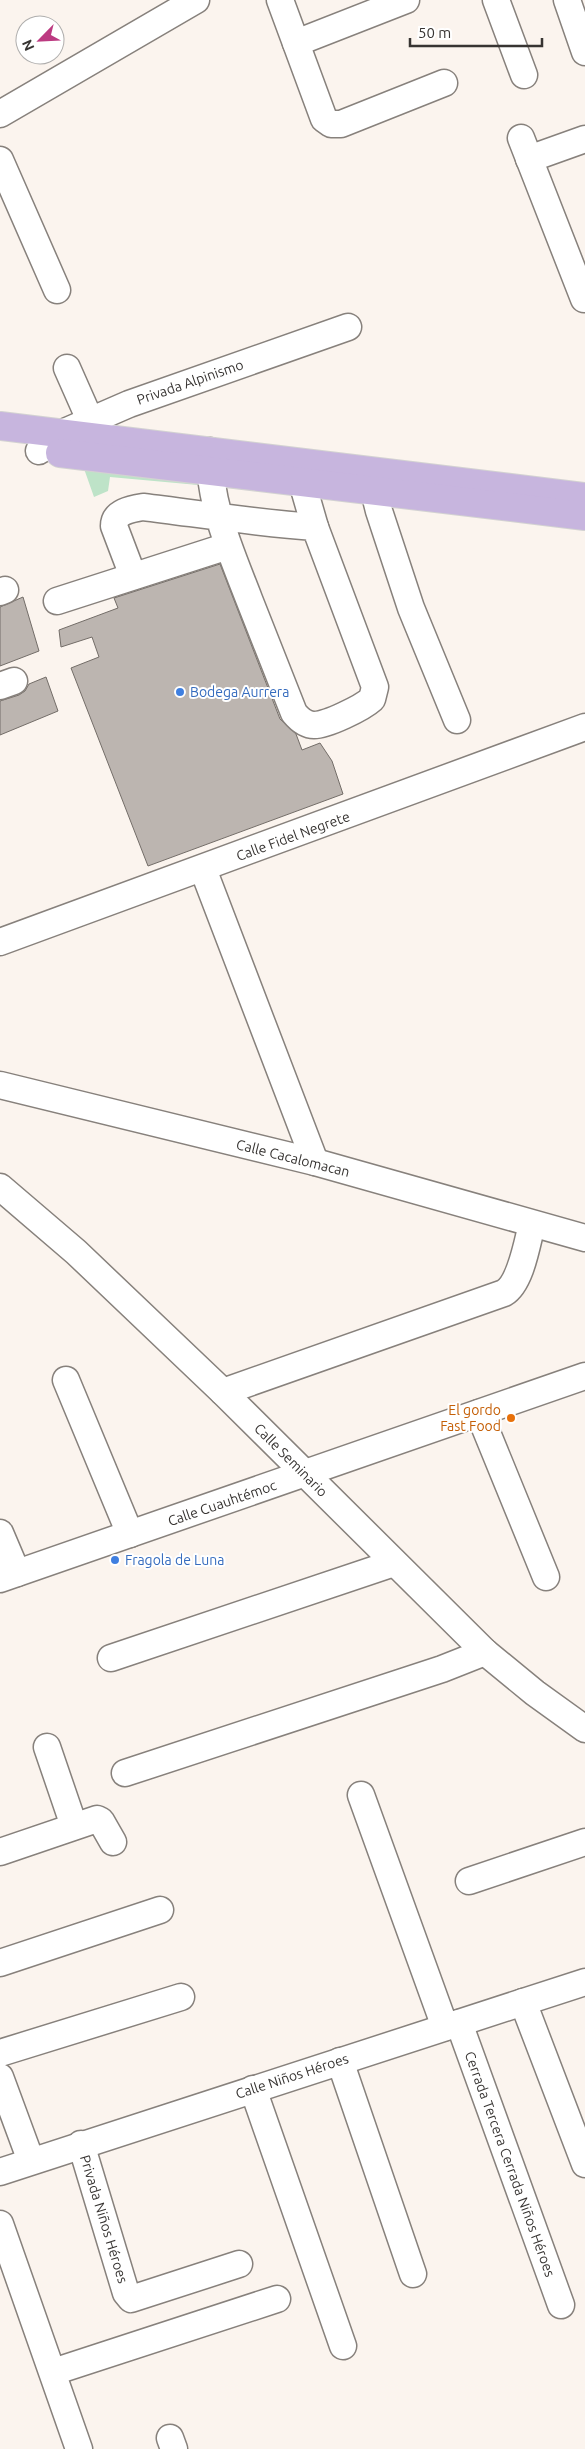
<svg xmlns="http://www.w3.org/2000/svg" width="585" height="2449" viewBox="0 0 585 2449" font-family="Ubuntu,sans-serif">
<style>
.green{fill:#bee3c8}
.building{fill:#bcb5b0;stroke:#736d68}
.lines{fill:none;stroke-linecap:round;stroke-linejoin:round}
.minor-casing{stroke:#87817c;stroke-width:29}
.major-casing{stroke:#d3d2d2;stroke-width:30}
.minor{stroke:#fff;stroke-width:26}
.major{stroke:#c7b5de;stroke-width:28}
.shop-dot{fill:#3f7fe0;stroke:#fff;stroke-width:2}
.food-dot{fill:#e8710a;stroke:#fff;stroke-width:2}
.labels{text-anchor:middle;stroke-width:4;stroke-linejoin:round;paint-order:stroke}
.street-label{font-size:14px;fill:#373432;stroke:#fff}
.shop-label{font-size:14px;fill:#366cbe;stroke:#fff;text-anchor:start}
.food-label{font-size:14px;fill:#c56008;stroke:#fff;text-anchor:end}
</style>
<rect width="100%" height="100%" fill="#fbf4ee"/>
<polygon class="green" points="82,463 209,486 110,477 108,491 94,497"/>
<g class="building">
<polygon points="220,564 280,719 296,734 302,750 320,743 332,761 343,794 148,866 71,668 99,657 92,637 61,647 59,630 118,608 114,598"/>
<polygon points="23,597 39,651 0,666 0,607"/>
<polygon points="46,677 58,711 0,735 0,701 19,695 25,691 29,684"/>
</g>
<g class="lines">
<g class="minor-casing">
<g id="minor">
<polyline points="280,0 324,119 331,124 341,124 444,83"/>
<polyline points="496,0 524,75"/>
<polyline points="567,0 585,52"/>
<polyline points="296,43 406,0"/>
<polyline points="0,114 196,0"/>
<polyline points="521,138 584,299"/>
<polyline points="529,159 585,139"/>
<polyline points="0,160 57,290"/>
<polyline points="67,368 90,420"/>
<polyline points="39,451 60,434 129,404 348,327"/>
<polyline points="302,463 302,482 315,527"/>
<polyline points="366,472 374,491 379,511 411,608 457,720"/>
<path d="M133 576 114 526C114 512 131 509 143 507 200 514 257 523 315 527L375 687 372 699C362 708 327 725 314 725 306 725 299 719 294 713 279 675 264 637 249 599 231 552 208 502 210 451"/>
<polyline points="0,592 5,590"/>
<polyline points="57,601 228,546"/>
<polyline points="0,686 14,681"/>
<polyline points="203,869 315,1162"/>
<polyline points="0,942 585,727"/>
<polyline points="0,1085 315,1162 585,1238"/>
<polyline points="0,1187 76,1252 223,1392 485,1652 535,1693 585,1729"/>
<polyline points="66,1380 130,1534"/>
<path d="M223 1392 504 1293C521 1283 527 1243 532 1224"/>
<polyline points="479,1413 546,1577"/>
<polyline points="0,1533 17,1573"/>
<polyline points="0,1579 585,1376"/>
<polyline points="111,1658 394,1563"/>
<polyline points="47,1747 74,1826"/>
<polyline points="125,1773 442,1669 485,1652"/>
<polyline points="361,1795 445,2027"/>
<polyline points="0,1852 97,1819 101,1821 113,1842"/>
<polyline points="469,1881 585,1842"/>
<polyline points="0,1963 160,1910"/>
<polyline points="523,2002 585,2164"/>
<polyline points="459,2023 561,2305"/>
<polyline points="0,2053 181,1997"/>
<polyline points="340,2061 413,2274"/>
<polyline points="0,2077 31,2161"/>
<polyline points="253,2089 343,2346"/>
<polyline points="81,2144 126,2293 131,2299 239,2264"/>
<polyline points="0,2172 585,1982"/>
<polyline points="0,2224 79,2449"/>
<polyline points="53,2372 277,2299"/>
<polyline points="170,2438 174,2449"/>
</g>
</g>
<g class="major-casing">
<g id="major">
<polyline points="0,426 585,497"/>
<polyline points="60,453 585,516"/>
</g>
</g>
<use href="#minor" class="minor"/>
<use href="#major" class="major"/>
</g>
<g class="shop-dot">
<circle cx="180" cy="692" r="5"/>
<circle cx="115" cy="1560" r="5"/>
</g>
<circle class="food-dot" cx="511" cy="1418" r="5"/>
<g class="labels">
<g class="street-label">
<text transform="translate(190 382) rotate(-19)" y="5">Privada Alpinismo</text>
<text transform="translate(293 836) rotate(-20)" y="5">Calle Fidel Negrete</text>
<text transform="translate(293 1158) rotate(14)" y="5">Calle Cacalomacan</text>
<text transform="translate(291 1460) rotate(45)" y="5">Calle Seminario</text>
<text transform="translate(222 1503) rotate(-19)" y="5">Calle Cuauhtémoc</text>
<text transform="translate(292 2076) rotate(-18)" y="5">Calle Niños Héroes</text>
<text transform="translate(510 2164) rotate(70)" y="5">Cerrada Tercera Cerrada Niños Héroes</text>
<text transform="translate(104 2219) rotate(73)" y="5">Privada Niños Héroes</text>
</g>
<g class="shop-label">
<text x="190" y="697">Bodega Aurrera</text>
<text x="125" y="1565">Fragola de Luna</text>
</g>
<g class="food-label">
<text x="501" y="1415">El gordo<tspan x="501" dy="16">Fast Food</tspan></text>
</g>
</g>
<g transform="translate(40 40) rotate(246)"><circle r="24" fill="#ffffff" stroke="#afaead"/>
<path d="M0-4L9 19L0 12L-9 19Z" fill="#bc3a81"/>
<text y="-8" font-size="14" font-weight="bold" text-anchor="middle" fill="#373432">N</text>
</g>
<path d="M410 38v8h132v-8" fill="none" stroke="#373432" stroke-width="2.5"/>
<text x="418" y="38" font-size="15" fill="#373432" stroke="#ffffff" stroke-width="4" paint-order="stroke">50 m</text>
</svg>
